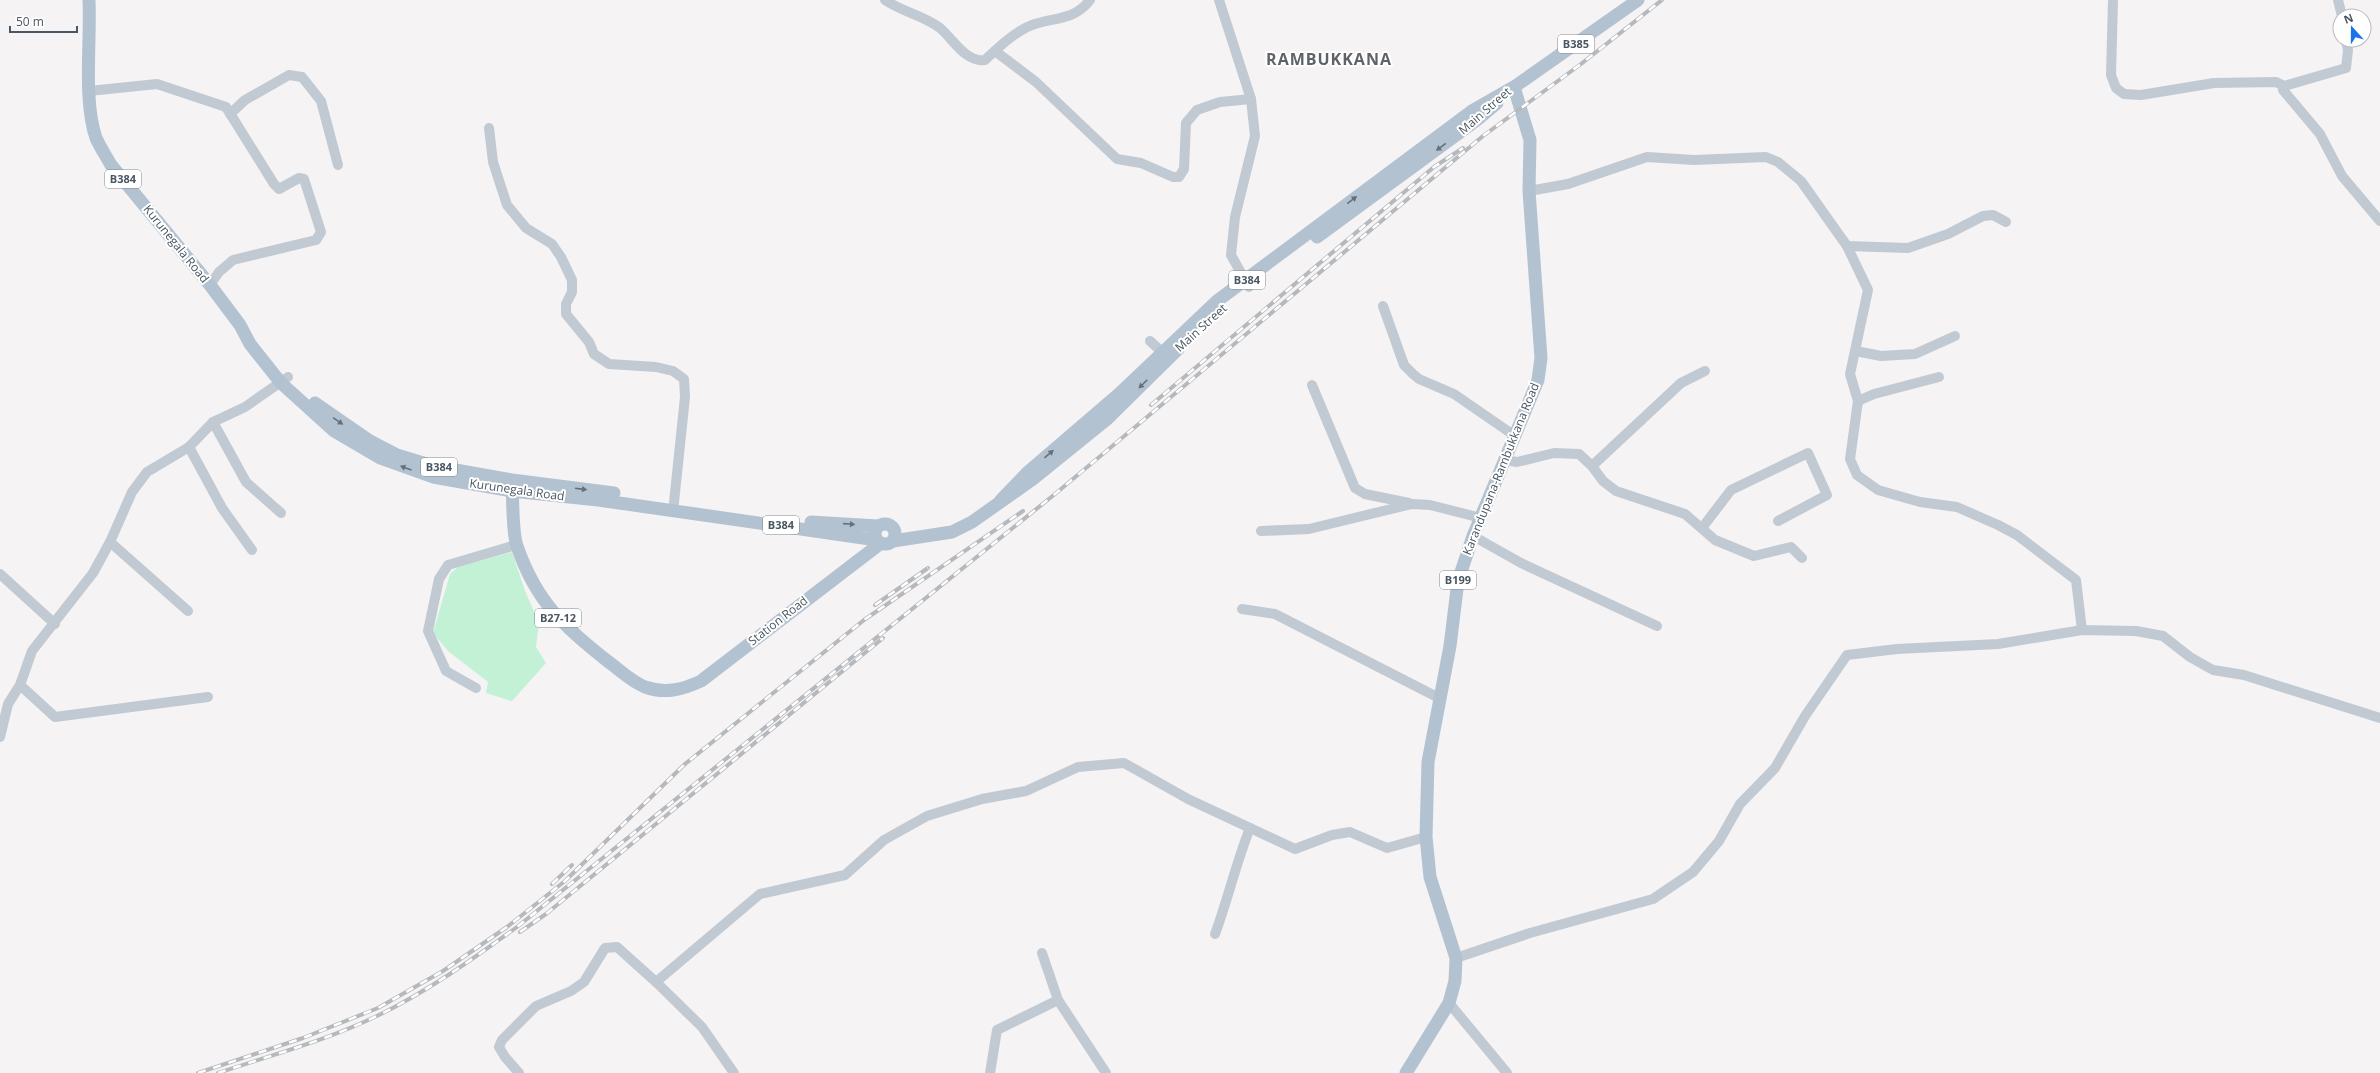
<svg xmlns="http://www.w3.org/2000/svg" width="2380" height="1073" viewBox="0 0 2380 1073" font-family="'Open Sans',sans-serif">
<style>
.green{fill:#c3f1d5}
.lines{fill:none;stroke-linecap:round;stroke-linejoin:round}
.minor{stroke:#c1cad2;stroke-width:10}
.major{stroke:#b3c2d1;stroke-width:13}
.rail-casing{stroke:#b5b8bd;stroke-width:4}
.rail{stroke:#fff;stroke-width:2.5;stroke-dasharray:8;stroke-linecap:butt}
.oneway{fill:#64717d}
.labels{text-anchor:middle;stroke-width:4;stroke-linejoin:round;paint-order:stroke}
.shield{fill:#fff;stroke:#808990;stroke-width:1}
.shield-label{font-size:11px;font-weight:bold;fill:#4a5661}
.street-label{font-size:12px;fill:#4a5661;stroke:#fff}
.district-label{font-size:16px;font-weight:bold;letter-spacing:1px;fill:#5f6368;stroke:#fff}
</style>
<rect width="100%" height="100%" fill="#f5f3f3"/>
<polygon class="green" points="512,552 525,591 539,623 536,647 546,663 512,701 486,693 488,682 448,651 433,633 450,574 458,567"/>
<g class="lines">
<g class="minor">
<path d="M885 0C902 12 923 15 940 28 953 39 966 63 985 60 999 47 1014 32 1032 25 1054 17 1074 21 1090 0"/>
<polyline points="1219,0 1251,99 1255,136 1235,217 1231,255 1249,287"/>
<polyline points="2113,0 2111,75 2116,88 2124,94 2141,95 2214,83 2276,82 2284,86"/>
<polyline points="2338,0 2342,16"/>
<polyline points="2346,40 2348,50 2346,68 2284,86 2283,90 2320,134 2342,176 2380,221"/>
<polyline points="995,51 1036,82 1117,159 1141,163 1173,177 1179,177 1184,169 1186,123 1197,110 1220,102 1251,99"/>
<polyline points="89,91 157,84 226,107 274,184 279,189 299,178 304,179 321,232 316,240 233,260 219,272 210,285"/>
<polyline points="230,114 245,100 289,75 302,77 321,101 338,165"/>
<polyline points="489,128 493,162 507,205 526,228 552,244 561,257 572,280 572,292 566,304 566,314 589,342 594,354 609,364 656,367 673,371 684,379 685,397 673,512"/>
<polyline points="1529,191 1568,184 1647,157 1694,160 1766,157 1778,162 1801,181 1847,246 1868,290 1850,374 1858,401 1850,459 1857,475 1878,490 1920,502 1957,507 1998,525 2017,535 2076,580 2082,630"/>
<polyline points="1847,246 1908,248 1948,234 1983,216 1993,215 2006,222"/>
<polyline points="1383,306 1404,365 1413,374 1419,379 1454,394 1515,436"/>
<polyline points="1150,341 1162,352"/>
<polyline points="1856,351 1881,356 1915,354 1955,336"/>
<polyline points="1312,385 1355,488 1365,494 1409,503"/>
<polyline points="1858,401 1874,394 1939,377"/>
<polyline points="213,422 246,482 281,513"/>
<polyline points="189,447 222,508 252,550"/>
<polyline points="1505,460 1517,462 1554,453 1579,454 1592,466 1603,481 1616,491 1685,514 1715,540 1754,556 1791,547 1802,558"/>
<polyline points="1592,466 1681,383 1705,371"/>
<polyline points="1702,528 1731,490 1808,453 1827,495 1778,521"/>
<polyline points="1261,531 1309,529 1412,504 1430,505 1481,518"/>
<polyline points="1473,536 1521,563 1657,626"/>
<polyline points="110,542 188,611"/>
<polyline points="0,574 55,624"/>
<polyline points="1242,609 1275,614 1439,698"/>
<polyline points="20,685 55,717 208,697"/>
<polyline points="476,688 446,671 428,631 439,579 448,565 516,545"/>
<polyline points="0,737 8,704 20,685 32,651 93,573 110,542 132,492 147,472 189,447 213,422 245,407 288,377"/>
<path d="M1215 934C1228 899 1236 863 1250 828"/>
<polyline points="1042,953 1058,1000 1106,1073"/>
<polyline points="1456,958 1530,933 1653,899 1693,872 1719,841 1740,804 1775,768 1805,716 1847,655 1897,649 1998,644 2082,630 2136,631 2163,636 2190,657 2213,670 2244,675 2380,718"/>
<polyline points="1449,1003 1507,1073"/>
<polyline points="519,1073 505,1057 499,1047 502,1040 536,1006 571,991 584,982 605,948 617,947 656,982"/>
<polyline points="734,1073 702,1027 656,982 760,894 845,875 884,840 927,816 982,799 1026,791 1078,767 1124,763 1188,799 1295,849 1332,835 1350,832 1387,848 1426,837"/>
<polyline points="990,1073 997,1030 1058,1000"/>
</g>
<g class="major">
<path d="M89 0C91 41 83 100 96 138 100 147 106 156 111 165L210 285 240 325 250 344 281 383 334 431 380 458 433 477 512 491 598 500 877 540"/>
<polyline points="1317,237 1478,119 1497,103"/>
<polyline points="315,403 370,441 397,455 433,466 512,480 614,493"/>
<path d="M512 482C513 498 512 532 517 546 536 602 565 628 610 663 621 671 632 682 645 687 665 694 682 690 701 681L881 543"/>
<polyline points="1001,500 1027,473 1119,394 1217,301 1472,111 1514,87 1638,0"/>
<polyline points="811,522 878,526"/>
<circle cx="885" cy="534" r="10"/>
<polyline points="893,541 952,532 972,522 1033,479 1106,420 1179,348"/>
<polyline points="1406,1073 1449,1003 1455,981 1456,958 1430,877 1426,837 1428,762 1450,646 1458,581 1473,536 1538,380 1541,358 1529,191 1530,140 1514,87"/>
</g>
<g class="rail-casing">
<g id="rail">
<polyline points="1151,405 1434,167 1463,148"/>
<polyline points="875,605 928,568"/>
<polyline points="552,884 572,865"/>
<polyline points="520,932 546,914 883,638"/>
<polyline points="198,1073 303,1038 378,1008 443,971 507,927 565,881 685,764 864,620 1023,511"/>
<path d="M218 1073C272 1055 328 1040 379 1015 428 991 473 959 517 927L1055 494 1483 136 1581 64 1662 0"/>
</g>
</g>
<use href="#rail" class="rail"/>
</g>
<defs><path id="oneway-solid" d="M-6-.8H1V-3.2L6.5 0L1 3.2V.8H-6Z"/></defs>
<g class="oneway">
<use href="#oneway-solid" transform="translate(1441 147) rotate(144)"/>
<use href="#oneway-solid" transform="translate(1352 200) rotate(-37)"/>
<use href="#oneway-solid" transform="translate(1143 384) rotate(135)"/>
<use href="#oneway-solid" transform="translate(338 421) rotate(34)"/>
<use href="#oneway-solid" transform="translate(1049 454) rotate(-41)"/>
<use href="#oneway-solid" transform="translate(406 468) rotate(-160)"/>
<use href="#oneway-solid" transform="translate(581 489) rotate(7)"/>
<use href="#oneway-solid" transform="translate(849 524) rotate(4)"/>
</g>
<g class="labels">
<g class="shield">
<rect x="1558" y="35" width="36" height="18" rx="3"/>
<rect x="105" y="170" width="36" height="18" rx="3"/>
<rect x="1229" y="271" width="36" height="18" rx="3"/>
<rect x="421" y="458" width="36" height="18" rx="3"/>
<rect x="763" y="516" width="36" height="18" rx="3"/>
<rect x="1440" y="571" width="36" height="18" rx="3"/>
<rect x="535" y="609" width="46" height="18" rx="3"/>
</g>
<g class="shield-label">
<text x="1576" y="48">B385</text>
<text x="123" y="183">B384</text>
<text x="1247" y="284">B384</text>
<text x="439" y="471">B384</text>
<text x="781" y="529">B384</text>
<text x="1458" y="584">B199</text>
<text x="558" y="622">B27-12</text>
</g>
<g class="street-label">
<text transform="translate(1485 111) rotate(-41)" y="4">Main Street</text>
<text transform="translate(176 244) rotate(51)" y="4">Kurunegala Road</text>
<text transform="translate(1201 328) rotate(-42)" y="4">Main Street</text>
<text transform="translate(1501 469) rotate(-68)" y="4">Karandupana-Rambukkana Road</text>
<text transform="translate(517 490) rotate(8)" y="4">Kurunegala Road</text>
<text transform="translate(778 621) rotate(-38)" y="4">Station Road</text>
</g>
<g class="district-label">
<text x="1329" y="65">RAMBUKKANA</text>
</g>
</g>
<g transform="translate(2352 28) rotate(339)"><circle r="19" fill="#ffffff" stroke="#b7bbc0"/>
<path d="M0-3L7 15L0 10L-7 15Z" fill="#1a73e8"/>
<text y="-6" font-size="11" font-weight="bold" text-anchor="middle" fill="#4a5661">N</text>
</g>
<path d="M10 26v6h67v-6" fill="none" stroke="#4a5661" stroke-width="2"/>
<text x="16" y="26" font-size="12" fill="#4a5661" stroke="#ffffff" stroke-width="3" paint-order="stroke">50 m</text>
</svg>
